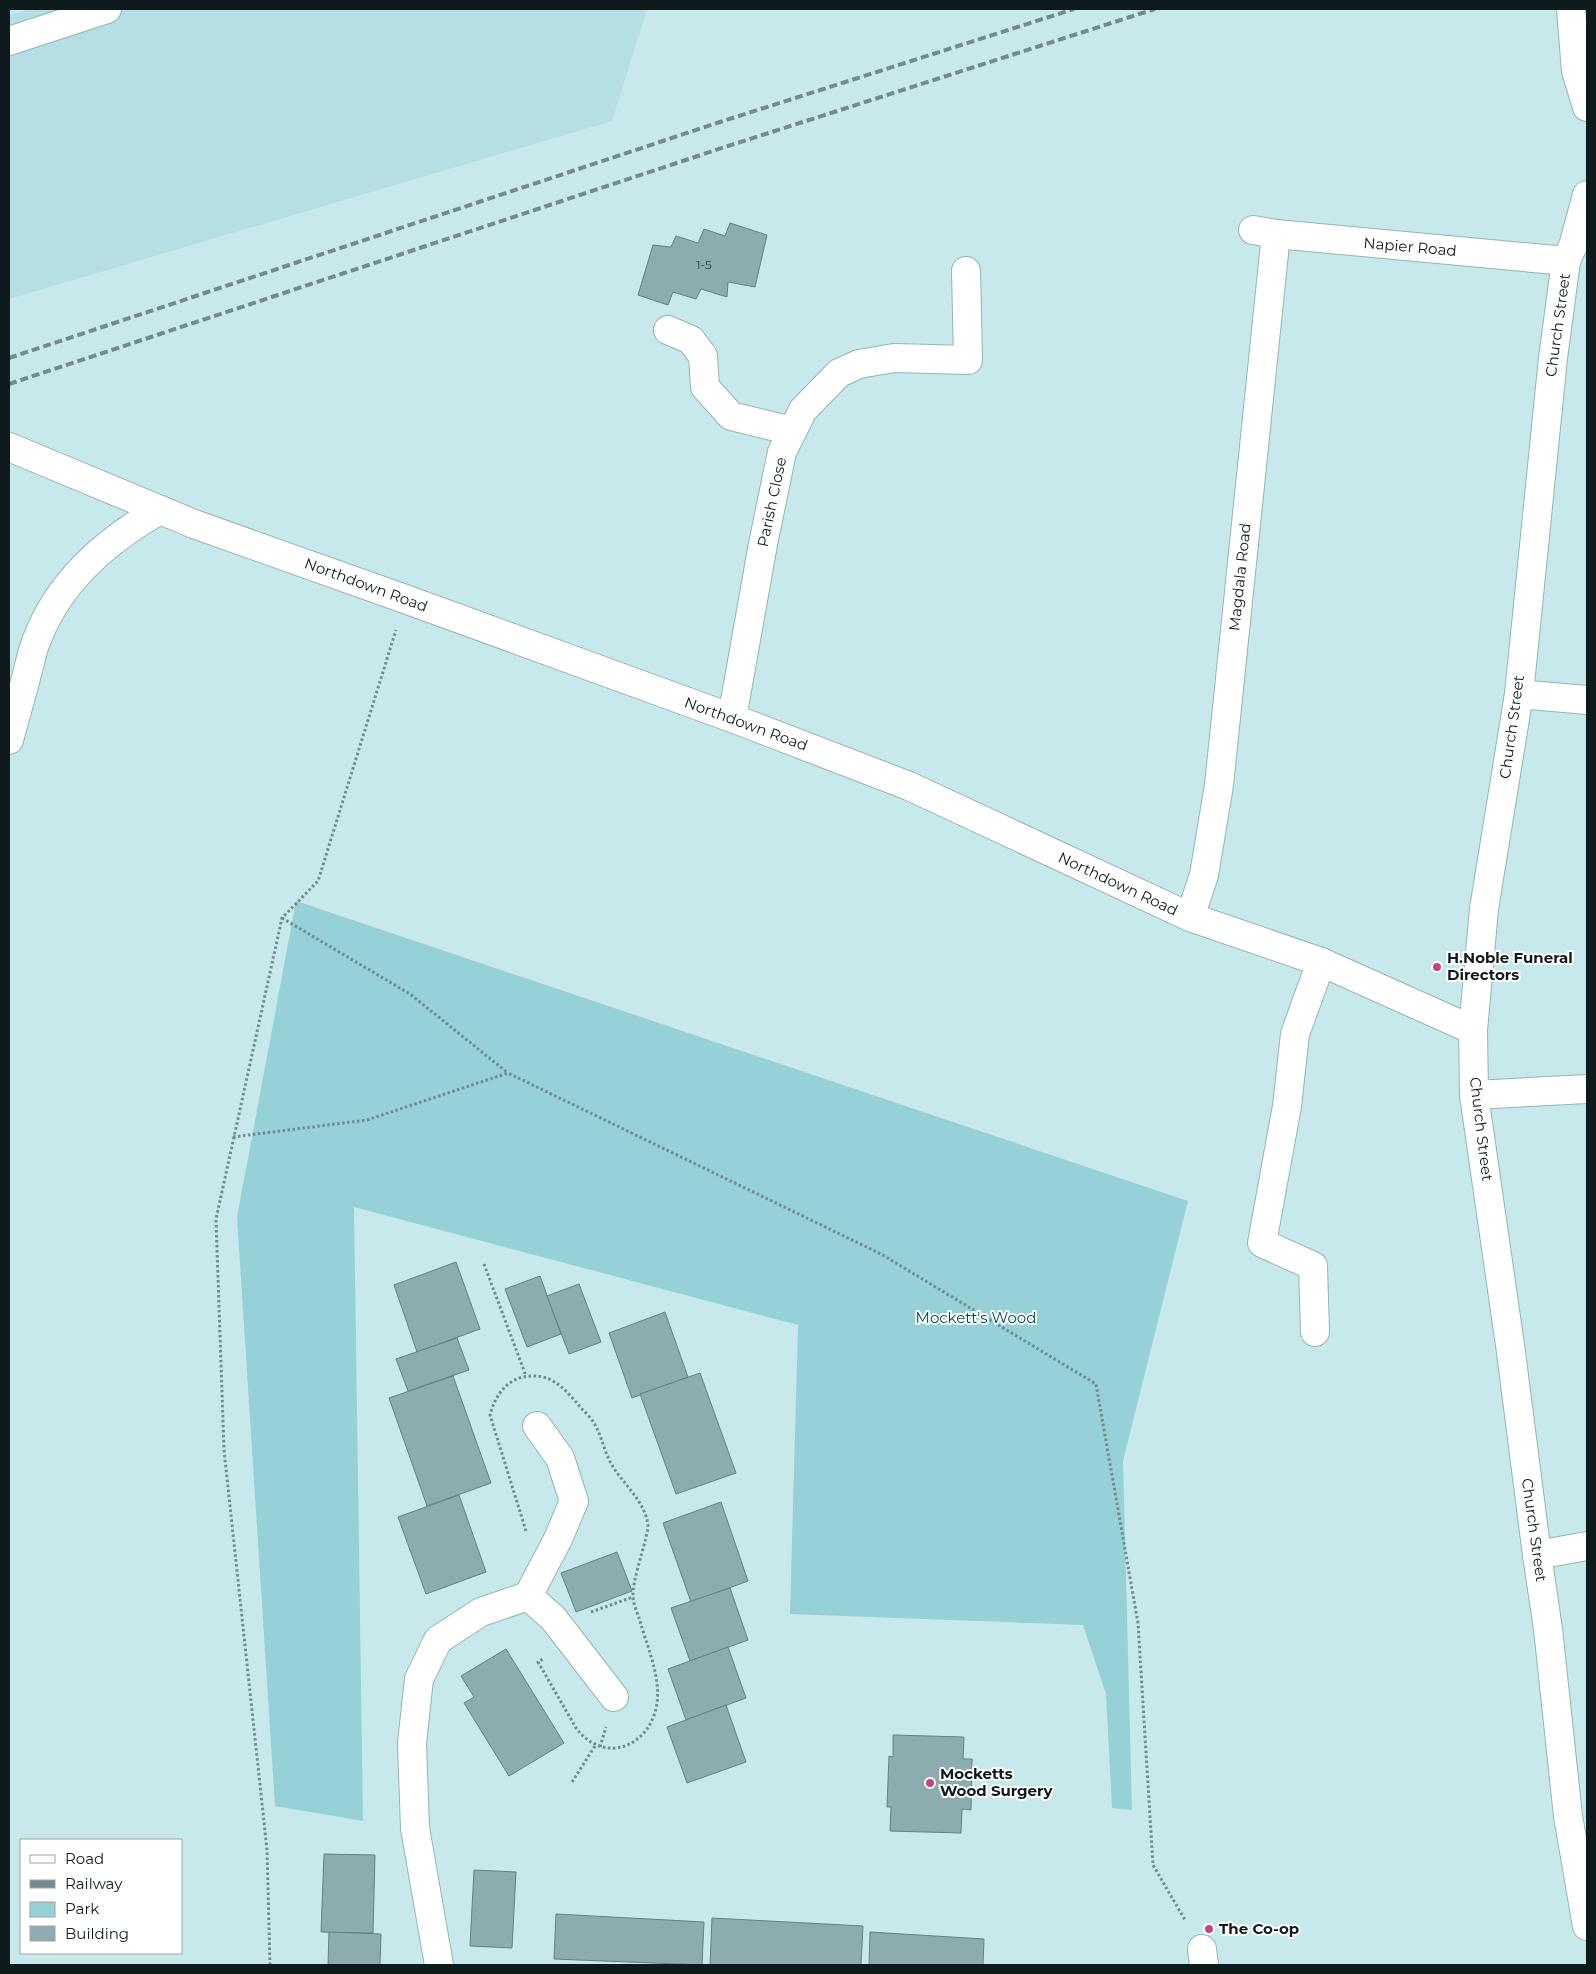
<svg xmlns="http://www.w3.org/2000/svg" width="1596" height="1974" viewBox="0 0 1596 1974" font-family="Montserrat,sans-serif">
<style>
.built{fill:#b5dfe3}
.green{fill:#95d1d6}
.building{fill:#8dacaf;stroke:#638184}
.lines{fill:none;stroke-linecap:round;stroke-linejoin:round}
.minor-casing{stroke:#94b4b7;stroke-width:30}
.major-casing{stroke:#94b4b7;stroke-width:30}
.path{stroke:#738b8d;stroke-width:3;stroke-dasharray:2.5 2.5;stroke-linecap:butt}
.minor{stroke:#fff;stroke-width:28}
.major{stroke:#fff;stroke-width:28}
.rail{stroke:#748b8d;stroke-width:4;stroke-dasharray:8 4;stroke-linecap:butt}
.poi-dot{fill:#c74284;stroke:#fff;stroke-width:2}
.labels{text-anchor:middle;stroke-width:4;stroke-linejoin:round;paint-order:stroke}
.number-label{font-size:12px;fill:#2e3e40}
.street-label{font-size:15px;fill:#0e1a1b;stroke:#fff}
.poi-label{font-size:15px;font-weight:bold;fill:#0e1a1b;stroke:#fff;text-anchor:start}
.park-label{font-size:15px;fill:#074b50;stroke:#fff}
</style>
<rect width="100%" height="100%" fill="#c8e9ec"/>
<polygon class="built" points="29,9 647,9 612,121 9,299 9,16"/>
<polygon class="green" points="296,901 1188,1201 1123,1461 1132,1810 1112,1808 1106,1694 1083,1625 790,1614 798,1325 354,1207 363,1821 275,1806 237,1217"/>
<g class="building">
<polygon points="730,223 767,235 755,287 728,282 727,297 701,289 696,299 673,292 668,305 638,295 653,245 671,247 676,236 698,243 704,229 725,236"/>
<polygon points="456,1262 480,1329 417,1352 394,1285"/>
<polygon points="540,1276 561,1334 527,1347 505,1289"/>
<polygon points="579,1284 601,1342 569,1354 547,1296"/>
<polygon points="665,1312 688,1377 632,1398 609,1333"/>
<polygon points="457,1338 469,1370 408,1391 396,1359"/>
<polygon points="700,1373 736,1473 676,1494 640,1394"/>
<polygon points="453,1376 491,1483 427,1506 389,1398"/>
<polygon points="459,1495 486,1572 426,1594 398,1517"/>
<polygon points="721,1502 748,1581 691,1602 663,1523"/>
<polygon points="617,1552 632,1591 576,1612 561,1573"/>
<polygon points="730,1588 748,1640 690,1661 671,1608"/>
<polygon points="728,1647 746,1698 686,1720 668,1669"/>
<polygon points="506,1649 564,1743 509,1776 464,1703 474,1697 461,1676"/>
<polygon points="726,1705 746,1762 687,1783 667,1727"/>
<polygon points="893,1735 964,1737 963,1759 972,1759 971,1810 962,1809 961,1833 890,1831 891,1807 887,1807 889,1756 893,1757"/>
<polygon points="324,1854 375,1855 373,1933 321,1932"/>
<polygon points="474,1870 516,1872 512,1948 470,1946"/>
<polygon points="556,1914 704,1922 702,1965 554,1959"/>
<polygon points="712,1918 863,1926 861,1965 710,1965"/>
<polygon points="329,1932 381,1934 380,1965 328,1965"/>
<polygon points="870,1932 984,1939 983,1965 869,1965"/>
</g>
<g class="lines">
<g class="minor-casing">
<g id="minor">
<polyline points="9,41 107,9"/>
<polyline points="1587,195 1574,243 1566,261 1553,358 1519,694 1484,909 1473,1030 1474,1095 1510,1345 1537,1555 1548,1629 1568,1816 1587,1926"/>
<polyline points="1253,230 1276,234 1566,261"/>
<polyline points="668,330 691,340 703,356 705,387 731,416 792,431"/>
<polyline points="9,447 194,524 405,599 732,718 909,786 1190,917 1321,962 1473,1030"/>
<polyline points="1519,694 1587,700"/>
<polyline points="732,718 763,544 782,452 803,410 839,373 859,364 894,358 968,360 966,271"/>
<path d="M9 740C15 717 22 694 28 670 31 659 33 647 38 637 60 580 109 539 160 510"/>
<polyline points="1190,917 1204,875 1219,785 1276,234"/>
<polyline points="1474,1095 1587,1089"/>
<polyline points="1315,1332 1313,1266 1262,1243 1287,1106 1295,1034 1321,962"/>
<polyline points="1537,1555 1587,1546"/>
<polyline points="528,1596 553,1618 614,1697"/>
<polyline points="1202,1949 1204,1965"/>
<polyline points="439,1965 415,1828 412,1743 419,1679 438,1640 481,1612 528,1596 558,1539 574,1501 560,1458 537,1426"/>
</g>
</g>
<g class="major-casing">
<polyline id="major" points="1571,9 1576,71 1587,107"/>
</g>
<g class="path">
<polyline points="282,918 410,994 508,1073"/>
<polyline points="233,1137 367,1120 508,1073 881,1254 1096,1384 1138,1623 1153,1865 1185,1920"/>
<polyline points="484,1264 526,1376"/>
<path d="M526 1531 490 1415C496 1393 509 1376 533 1376 555 1375 569 1394 582 1409 586 1413 591 1418 594 1423 602 1436 604 1452 612 1465 623 1484 646 1502 648 1526 648 1531 646 1536 645 1541 642 1554 632 1584 633 1596 633 1603 637 1612 639 1618 646 1643 661 1677 657 1703 651 1746 605 1766 576 1728L538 1662 543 1659"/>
<polyline points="591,1612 633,1597"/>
<polyline points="600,1747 606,1727"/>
<polyline points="572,1782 595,1746"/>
<polyline points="270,1965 267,1850 224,1450 216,1219 282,918 318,881 396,630"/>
</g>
<use href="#minor" class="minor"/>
<use href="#major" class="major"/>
<g class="rail">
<polyline points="9,358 720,122 1074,9"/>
<polyline points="9,384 728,146 1155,9"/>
</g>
</g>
<g class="poi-dot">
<circle cx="1437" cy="967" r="5"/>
<circle cx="930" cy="1783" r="5"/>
<circle cx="1209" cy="1929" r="5"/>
</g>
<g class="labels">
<g class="number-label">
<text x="704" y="269">1-5</text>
</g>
<g class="street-label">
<text transform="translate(1410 247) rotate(5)" y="5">Napier Road</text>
<text transform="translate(1558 325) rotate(-82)" y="5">Church Street</text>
<text transform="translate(772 502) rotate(-78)" y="5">Parish Close</text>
<text transform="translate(1240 577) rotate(-84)" y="5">Magdala Road</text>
<text transform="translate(366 585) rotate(20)" y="5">Northdown Road</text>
<text transform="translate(746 724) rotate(20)" y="5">Northdown Road</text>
<text transform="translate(1512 727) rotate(-82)" y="5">Church Street</text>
<text transform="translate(1118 884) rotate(25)" y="5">Northdown Road</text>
<text transform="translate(1481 1129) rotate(83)" y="5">Church Street</text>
<text transform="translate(1534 1530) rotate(82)" y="5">Church Street</text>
</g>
<g class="poi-label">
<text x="1447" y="963">H.Noble Funeral<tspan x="1447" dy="17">Directors</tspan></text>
<text x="940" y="1779">Mocketts<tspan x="940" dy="17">Wood Surgery</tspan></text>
<text x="1219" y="1934">The Co-op</text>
</g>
<g class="park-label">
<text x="976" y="1323">Mockett's Wood</text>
</g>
</g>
<rect width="1596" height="1974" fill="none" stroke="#0e1a1b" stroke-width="20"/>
<rect x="20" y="1839" width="162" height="115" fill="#ffffff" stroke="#9fa3a4"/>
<rect x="30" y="1855" width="25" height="8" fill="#ffffff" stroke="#9fa3a4"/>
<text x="65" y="1864" font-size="15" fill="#0e1a1b">Road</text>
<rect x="30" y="1880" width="25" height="8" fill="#748b8d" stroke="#9fa3a4"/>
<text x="65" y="1889" font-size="15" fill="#0e1a1b">Railway</text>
<rect x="30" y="1902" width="25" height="15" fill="#95d1d6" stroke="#9fa3a4"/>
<text x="65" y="1914" font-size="15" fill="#0e1a1b">Park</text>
<rect x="30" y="1926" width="25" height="15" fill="#8dacaf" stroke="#9fa3a4"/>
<text x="65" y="1939" font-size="15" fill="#0e1a1b">Building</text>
</svg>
